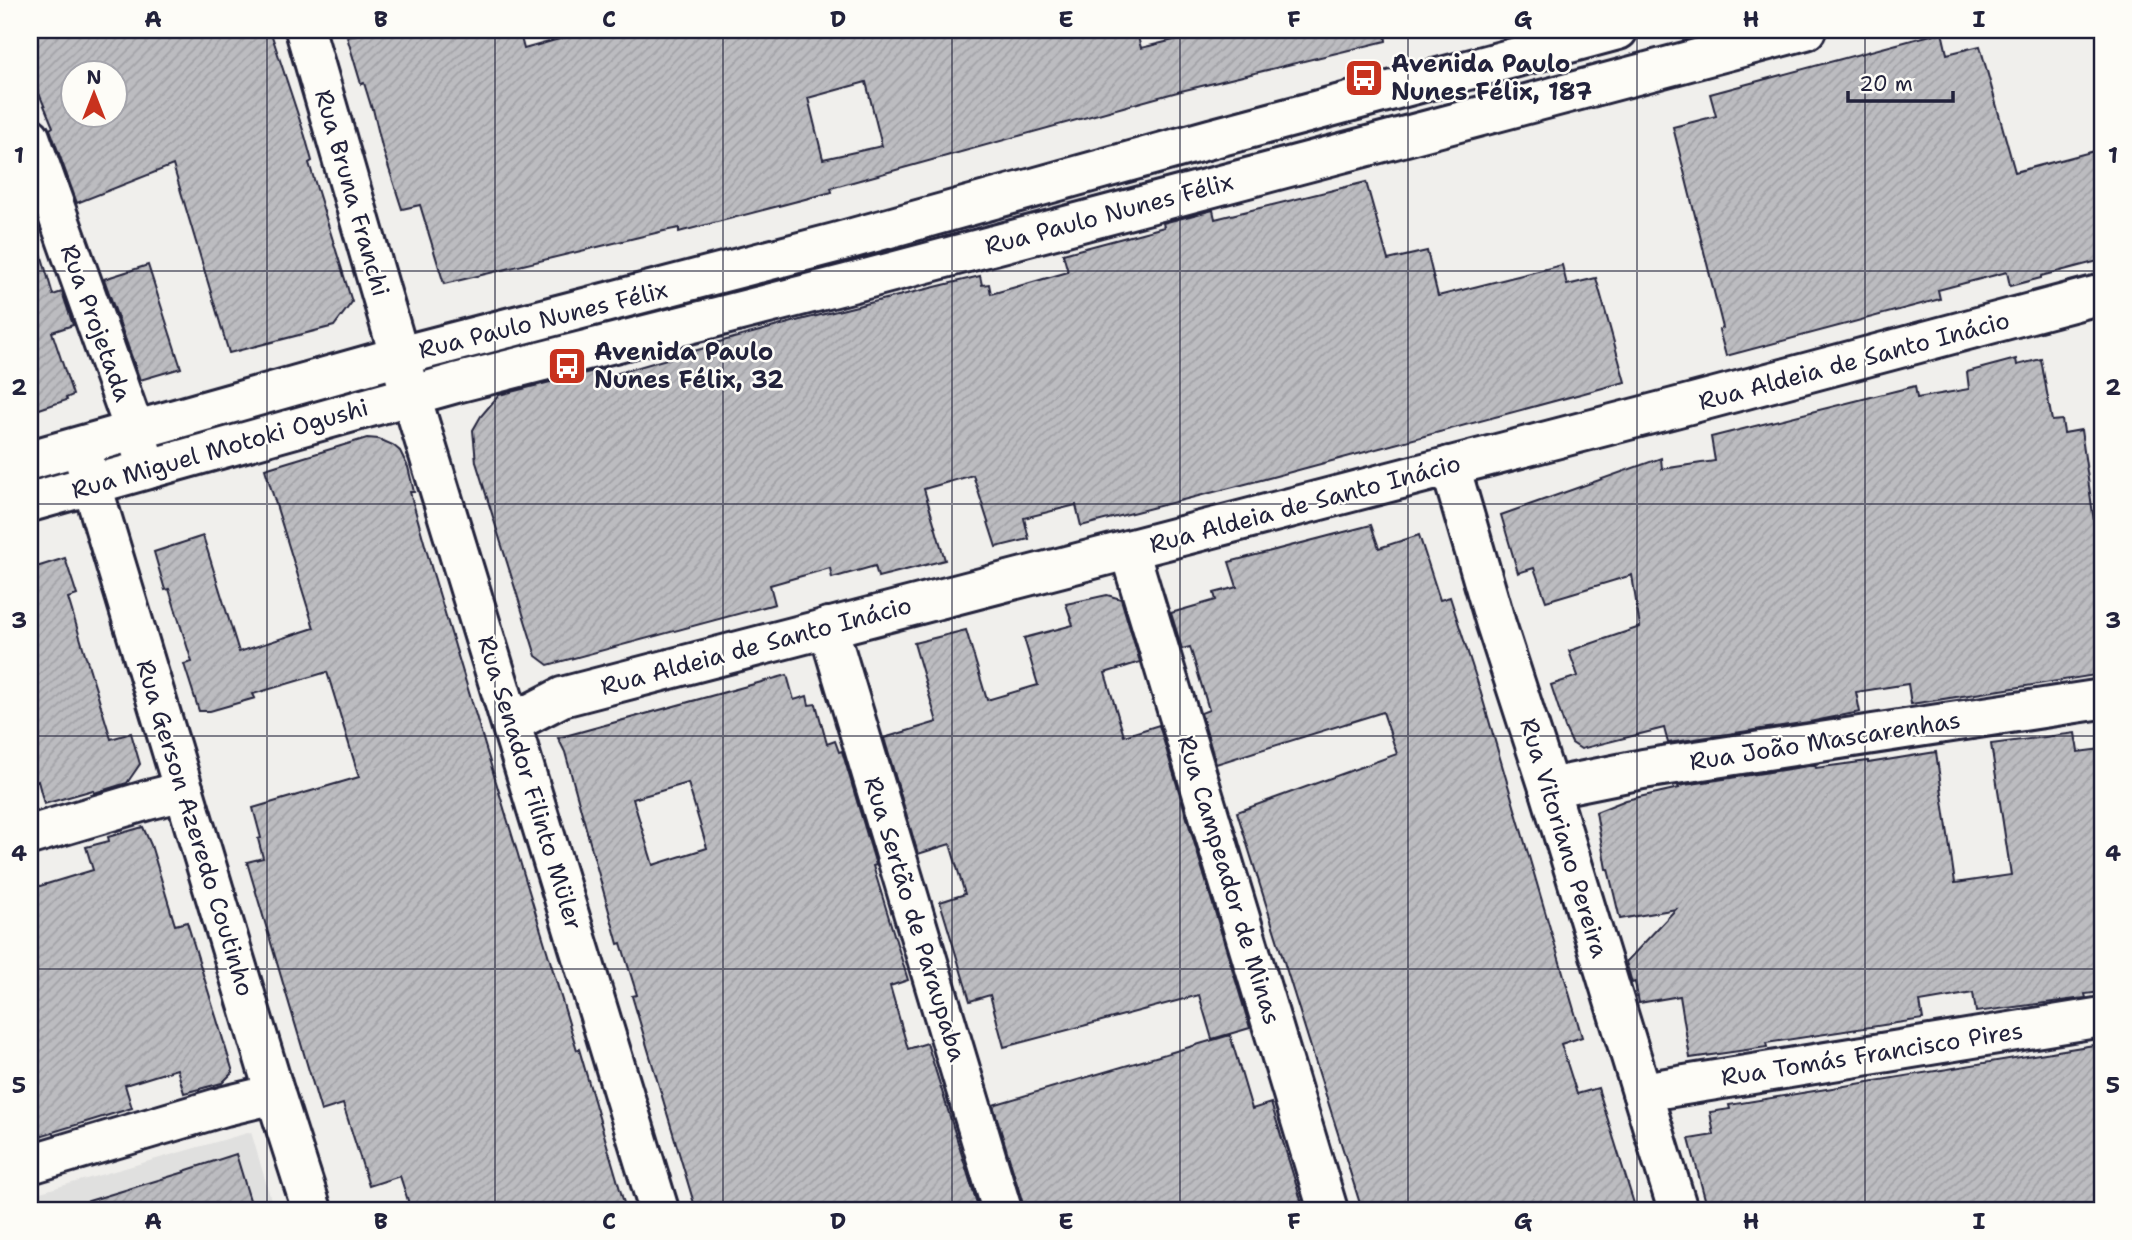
<svg xmlns="http://www.w3.org/2000/svg" width="2132" height="1240" viewBox="0 0 2132 1240" font-family="'Shantell Sans',sans-serif">
<style>
.built{fill:#e0e0df}
.building{fill:url(#building-hatch);stroke:#22223b;stroke-width:2;fill-rule:evenodd}
.lines{fill:none;stroke-linecap:round;stroke-linejoin:round}
.street-casing{stroke:#22223b;stroke-width:44}
.secondary-casing{stroke:#22223b;stroke-width:44}
.street{stroke:#fdfcf7;stroke-width:38}
.secondary{stroke:#fdfcf7;stroke-width:38}
.grid{fill:none;stroke:#22223b;stroke-width:2;stroke-opacity:0.55}
.labels{text-anchor:middle;stroke-width:5;stroke-linejoin:round;paint-order:stroke}
.poi-label{font-size:24px;font-weight:bold;fill:#22223b;stroke:#fdfcf7;text-anchor:start}
.street-label{font-size:24px;fill:#22223b;stroke:#fdfcf7}
.neatline{fill:none;stroke:#22223b;stroke-width:2.5}
.grid-label{font-size:23px;text-anchor:middle;font-weight:bold;fill:#22223b}
</style>
<defs>
<pattern id="building-hatch" width="6" height="6" patternUnits="userSpaceOnUse" patternTransform="scale(1.75)"><rect width="6" height="6" fill="#bcbcc0"/><path d="M-1 1l2-2M0 6l6-6M5 7l2-2" fill="none" stroke="#a1a1a6"/></pattern>
</defs>
<rect width="100%" height="100%" fill="#f0efec"/>
<filter id="ink" filterUnits="userSpaceOnUse"><feTurbulence type="fractalNoise" baseFrequency=".0143" numOctaves="2"/><feDisplacementMap in="SourceGraphic" scale="14" xChannelSelector="R" yChannelSelector="G"/><feConvolveMatrix kernelMatrix="1 2 1 2 8 2 1 2 1" color-interpolation-filters="sRGB"/></filter>
<g filter="url(#ink)">
<polygon class="built" points="251,1132 274,1210 30,1210 30,1195"/>
<g class="building">
<path d="M30 30H270L305 136 312 161 309 163 352 302 334 326 229 353 173 165 77 203 50 129 53 127 30 72ZM74 74H116V116H74Z"/>
<path d="M372 30H519L524 49 591 30H1136L1141 48 1194 35 1192 30H1385L1386 41 1181 91 831 188 832 192 679 232V228L664 231 444 284 420 205 402 209 382 147 373 109H372L364 83 361 84 347 37ZM866 82 882 146 823 159 808 98Z"/>
<polygon points="1942,32 1947,54 1980,46 2015,172 2102,149 2102,260 2041,276 2041,278 2010,286 2007,272 1938,290 1940,299 1726,356 1719,330 1723,328 1673,127 1716,116 1710,94"/>
<polygon points="1366,182 1388,260 1427,251 1438,296 1562,265 1567,285 1596,278 1625,382 1265,479 1081,526 1076,505 1024,518 1029,539 996,547 973,475 924,489 945,560 878,577 875,566 832,578 830,568 770,585 775,604 548,665 536,656 476,462 473,430 481,416 499,395 606,368 608,376 708,347 708,345 800,320 980,276 982,285 989,284 991,294 1068,272 1063,254 1164,227 1163,223 1213,210 1215,219"/>
<polygon points="37,240 53,295 62,292 73,325 52,332 73,395 66,398 67,400 30,412 30,241"/>
<polygon points="148,265 181,368 140,380 104,279"/>
<polygon points="2016,359 2017,365 2041,359 2052,421 2062,420 2064,433 2081,430 2095,528 2102,527 2102,674 1911,704 1908,684 1856,692 1860,712 1809,722 1668,743 1664,728 1581,749 1572,743 1565,728 1551,685 1578,676 1569,651 1640,627 1632,575 1546,601 1534,568 1518,573 1501,515 1661,458 1662,469 1715,461 1711,437 1915,386 1917,398 1969,389 1967,372"/>
<polygon points="367,438 379,439 393,445 400,451 408,467 414,492 410,492 432,570 577,1050 579,1049 626,1210 563,1210 562,1207 548,1210 411,1210 400,1176 369,1186 343,1104 321,1111 247,862 263,858 258,839 261,838 253,808 359,777 327,672 253,694 255,698 210,711 199,711 184,664 192,662 169,589 165,590 154,552 203,536 239,652 314,628 265,469"/>
<polygon points="1371,525 1379,548 1419,535 1440,600 1450,597 1480,690 1582,1037 1561,1044 1577,1094 1598,1088 1636,1210 1362,1210 1237,812 1397,754 1383,712 1216,764 1201,713 1209,710 1190,647 1182,649 1171,613 1216,600 1214,593 1237,587 1229,562"/>
<polygon points="65,558 77,595 68,598 111,739 131,733 140,764 127,783 94,793 93,790 44,804 38,781 30,783 30,569"/>
<polygon points="1107,595 1121,599 1140,662 1105,673 1124,736 1159,725 1250,1028 1212,1039 1199,995 1004,1047 990,995 970,1001 940,902 965,894 950,844 918,854 884,738 937,722 914,643 966,630 987,700 1038,685 1024,638 1073,625 1066,604"/>
<path d="M787 675 794 700 807 696 809 705 816 704 827 744 835 741 839 752 842 751 876 865 873 866 908 980 890 986 908 1049 927 1043 979 1210H696L632 996 637 995 621 943 618 944 565 752 558 738ZM688 783 707 848 653 865 633 799Z"/>
<polygon points="2075,733 2078,752 2102,749 2102,992 2085,994 2086,998 2076,999 1976,1012 1973,993 1920,1002 1923,1019 1766,1043 1767,1047 1690,1058 1680,996 1639,1003 1635,982 1632,983 1626,962 1676,909 1620,919 1608,869 1606,869 1596,812 1626,800 1679,788 1678,786 1815,765 1816,768 1868,761 1868,763 1936,752 1955,883 2011,875 1991,744"/>
<polygon points="143,827 151,845 175,925 187,922 233,1072 222,1083 184,1093 177,1069 125,1085 132,1108 30,1139 30,889 93,870 86,847 109,841 108,837"/>
<polygon points="1230,1035 1252,1109 1271,1103 1304,1210 1023,1210 1023,1204 993,1105"/>
<polygon points="2094,1045 2102,1097 2102,1210 1708,1210 1689,1139 1714,1135 1710,1112 1730,1109 1729,1105"/>
<polygon points="236,1154 253,1210 83,1210 82,1203 185,1172 184,1171"/>
</g>
<g class="lines">
<g class="street-casing">
<g id="street">
<polyline points="30,137 148,469"/>
<polyline points="82,452 275,1094 312,1210"/>
<polyline points="1450,466 1496,624 1549,788 1678,1210"/>
<polyline points="1129,550 1328,1210"/>
<polyline points="828,627 1002,1210"/>
<polyline points="512,723 562,697 1682,406 2102,294"/>
<polyline points="1549,788 1643,769 2102,699"/>
<polyline points="30,835 148,800 184,791"/>
<polyline points="1642,1092 2102,1017"/>
<polyline points="30,1164 225,1106 275,1094"/>
</g>
</g>
<g class="secondary-casing">
<g id="secondary">
<polyline points="305,30 405,376 659,1210"/>
<polyline points="30,460 400,356 835,243 1210,139 1618,30"/>
<polyline points="30,502 456,383 847,284 1806,30"/>
</g>
</g>
<use href="#street" class="street"/>
<use href="#secondary" class="secondary"/>
</g>
</g>
<path class="grid" d="M267 30V1210M495 30V1210M723 30V1210M952 30V1210M1180 30V1210M1408 30V1210M1637 30V1210M1865 30V1210M30 271H2102M30 504H2102M30 736H2102M30 969H2102"/>
<defs>
<g id="bus-square" transform="scale(2.0125)"><rect x="-9" y="-9" width="18" height="18" rx="4" fill="#c8321e" stroke="#fdfcf7"/><path d="M-5-6H5V4H4V6H2V4H-2V6H-4V4H-5ZM-3.5-4V0h7V-4ZM-3.5 1.2v1.5H-2V1.2ZM2 1.2v1.5H3.5V1.2Z" fill="#fff"/></g>
</defs>
<g fill-rule="evenodd">
<use href="#bus-square" x="1364" y="78"/>
<use href="#bus-square" x="567" y="366"/>
</g>
<g class="labels">
<g class="poi-label">
<text x="1391" y="72">Avenida Paulo<tspan x="1391" dy="28">Nunes Félix, 187</tspan></text>
<text x="594" y="360">Avenida Paulo<tspan x="594" dy="28">Nunes Félix, 32</tspan></text>
</g>
<g class="street-label">
<text transform="translate(352 193) rotate(74)" y="8">Rua Bruna Franchi</text>
<text transform="translate(1109 214) rotate(-15)" y="8">Rua Paulo Nunes Félix</text>
<text transform="translate(543 320) rotate(-14)" y="8">Rua Paulo Nunes Félix</text>
<text transform="translate(96 323) rotate(70)" y="8">Rua Projetada</text>
<text transform="translate(1854 361) rotate(-15)" y="8">Rua Aldeia de Santo Inácio</text>
<text transform="translate(220 449) rotate(-16)" y="8">Rua Miguel Motoki Ogushi</text>
<text transform="translate(1305 504) rotate(-15)" y="8">Rua Aldeia de Santo Inácio</text>
<text transform="translate(756 646) rotate(-15)" y="8">Rua Aldeia de Santo Inácio</text>
<text transform="translate(1825 741) rotate(-9)" y="8">Rua João Mascarenhas</text>
<text transform="translate(530 783) rotate(73)" y="8">Rua Senador Filinto Müler</text>
<text transform="translate(195 828) rotate(73)" y="8">Rua Gerson Azeredo Coutinho</text>
<text transform="translate(1564 838) rotate(73)" y="8">Rua Vitoriano Pereira</text>
<text transform="translate(1229 880) rotate(73)" y="8">Rua Campeador de Minas</text>
<text transform="translate(915 919) rotate(73)" y="8">Rua Sertão de Paraupaba</text>
<text transform="translate(1872 1054) rotate(-9)" y="8">Rua Tomás Francisco Pires</text>
</g>
</g>
<rect width="2132" height="1240" fill="none" stroke="#fdfcf7" stroke-width="77"/>
<g transform="translate(94 94)"><circle r="33" fill="#fdfcf7" stroke="#a5a5ac" stroke-width="2"/>
<path d="M0-5L12 26L0 18L-12 26Z" fill="#c8321e"/>
<text y="-10" font-size="19" font-weight="bold" text-anchor="middle" fill="#22223b">N</text>
</g>
<path d="M1848 91v10h105v-10" fill="none" stroke="#22223b" stroke-width="3.5"/>
<text x="1859" y="91" font-size="21" fill="#22223b" stroke="#fdfcf7" stroke-width="5" paint-order="stroke">20 m</text>
<rect x="38" y="38" width="2056" height="1164" class="neatline"/>
<g class="grid-label">
<text x="153" y="27">A</text>
<text x="381" y="27">B</text>
<text x="609" y="27">C</text>
<text x="838" y="27">D</text>
<text x="1066" y="27">E</text>
<text x="1294" y="27">F</text>
<text x="1523" y="27">G</text>
<text x="1751" y="27">H</text>
<text x="1979" y="27">I</text>
<text x="19" y="163">1</text>
<text x="2113" y="163">1</text>
<text x="19" y="395">2</text>
<text x="2113" y="395">2</text>
<text x="19" y="628">3</text>
<text x="2113" y="628">3</text>
<text x="19" y="861">4</text>
<text x="2113" y="861">4</text>
<text x="19" y="1093">5</text>
<text x="2113" y="1093">5</text>
<text x="153" y="1229">A</text>
<text x="381" y="1229">B</text>
<text x="609" y="1229">C</text>
<text x="838" y="1229">D</text>
<text x="1066" y="1229">E</text>
<text x="1294" y="1229">F</text>
<text x="1523" y="1229">G</text>
<text x="1751" y="1229">H</text>
<text x="1979" y="1229">I</text>
</g>
</svg>
